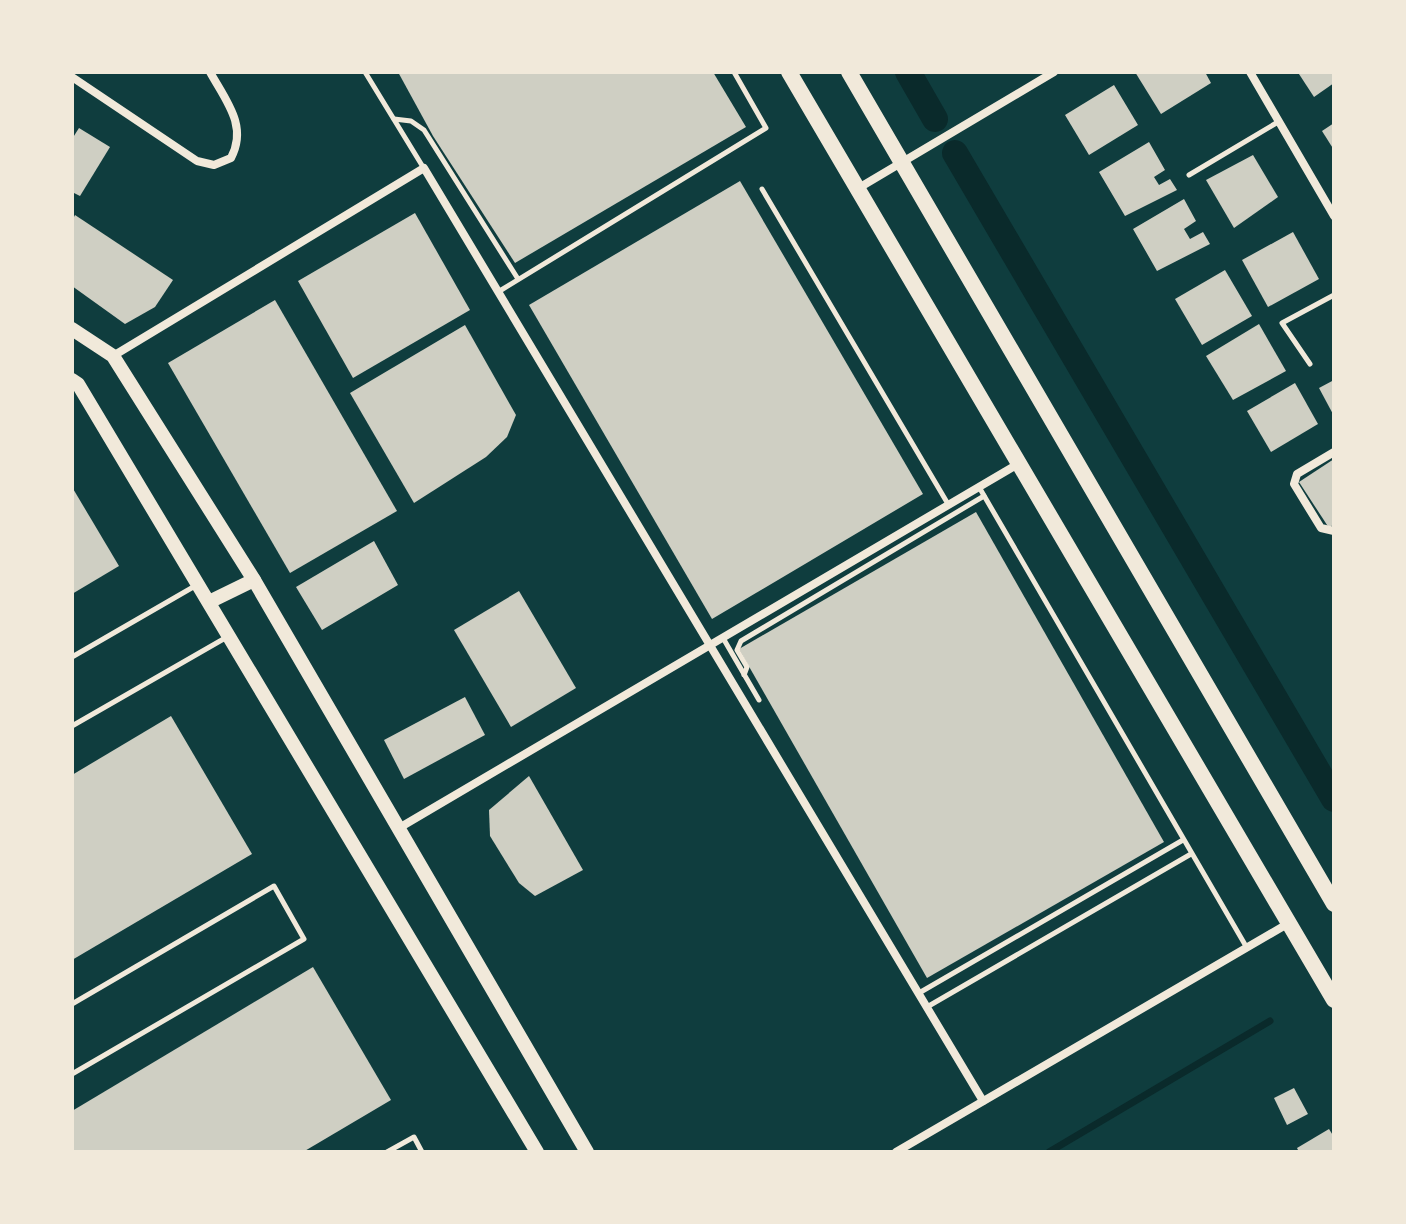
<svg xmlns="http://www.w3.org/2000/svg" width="1406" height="1224" viewBox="0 0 1406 1224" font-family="'Sofia Sans Condensed',sans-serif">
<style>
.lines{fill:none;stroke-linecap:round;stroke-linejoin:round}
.stream{stroke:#0a2a2b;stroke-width:7}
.canal{stroke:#0a2a2b;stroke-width:26}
.building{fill:#cfcfc3}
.service{stroke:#f1e9da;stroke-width:5}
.minor{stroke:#f1e9da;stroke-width:8}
.secondary{stroke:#f1e9da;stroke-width:14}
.primary{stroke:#f1e9da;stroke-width:16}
</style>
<rect width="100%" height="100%" fill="#0f3d3e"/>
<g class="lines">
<polyline class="stream" points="1049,1152 1270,1021"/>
<g class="canal">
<polyline points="908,72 935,119"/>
<polyline points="955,153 1334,799"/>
</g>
</g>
<g class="building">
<polygon points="398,72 713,72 746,127 515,263 433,136"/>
<polygon points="1135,72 1205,72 1211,83 1161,114"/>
<polygon points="1303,72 1334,72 1334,83 1314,97 1299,74"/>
<polygon points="1114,85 1138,125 1089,155 1065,115"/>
<polygon points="1334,123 1334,150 1322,131"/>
<polygon points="79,128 110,147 80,196 72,192 72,139"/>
<polygon points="1149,142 1165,170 1154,177 1159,185 1170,179 1177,190 1125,216 1099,172"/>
<polygon points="1253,155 1278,197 1234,228 1206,180"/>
<polygon points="740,181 923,494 712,619 529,305"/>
<polygon points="1184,199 1196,221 1184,229 1190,239 1203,232 1210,244 1157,271 1133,229"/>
<polygon points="415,213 470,310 353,378 298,281"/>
<polygon points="75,215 173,280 155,307 125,324 72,286 72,221"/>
<polygon points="1293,232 1319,279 1268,307 1242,260"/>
<polygon points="1225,270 1252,316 1202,345 1175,299"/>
<polygon points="275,300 397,511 290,573 168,363"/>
<polygon points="1259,324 1286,371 1233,400 1206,356"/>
<polygon points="465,325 516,415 507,437 486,457 414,503 350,393"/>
<polygon points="1334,380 1334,416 1319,388"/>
<polygon points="1295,383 1318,424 1271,452 1247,411"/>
<polygon points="1334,459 1334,524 1329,528 1299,482"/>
<polygon points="72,487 119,566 72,594"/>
<polygon points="976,512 1164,842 927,978 739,649"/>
<polygon points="374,541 398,585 322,630 296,587"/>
<polygon points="519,591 576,688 511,727 454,630"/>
<polygon points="465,697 485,735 404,779 384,740"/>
<polygon points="171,716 252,854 72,960 72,775"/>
<polygon points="529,776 583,870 535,896 519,883 490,836 489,810"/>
<polygon points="313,967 391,1100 303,1152 72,1152 72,1111"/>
<polygon points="1294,1088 1308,1114 1287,1125 1274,1098"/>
<polygon points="1329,1129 1334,1137 1334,1152 1299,1152 1297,1148"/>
</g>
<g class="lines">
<g class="service">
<polyline points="365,72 423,167"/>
<polyline points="394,119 411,121 424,130 518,279"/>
<polyline points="1189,175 1278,122"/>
<polyline points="762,189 948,504"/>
<polyline points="498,292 766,128 734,72"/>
<polyline points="1310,364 1282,323 1334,295"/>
<polyline points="979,487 1247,948"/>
<polyline points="723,638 759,700"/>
<polyline points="72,657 195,586"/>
<polyline points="744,675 747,667 737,650 741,641 984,496"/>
<polyline points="72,726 227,637"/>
<polyline points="919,993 1183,840"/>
<polyline points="72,1004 274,886 304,939 72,1074"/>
<polyline points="927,1007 1191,854"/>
<polyline points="387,1152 414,1137 422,1152"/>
</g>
<g class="minor">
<polyline points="1250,72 1334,216"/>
<path d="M72 77 197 161 214 165 231 158C248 126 226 101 210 72"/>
<polyline points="857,189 1054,72"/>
<polyline points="113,356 424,168 983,1101"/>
<polyline points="1334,452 1297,474 1294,484 1321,528 1334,531"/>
<polyline points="399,828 1018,464"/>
<polyline points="896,1152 1289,923"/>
</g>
<g class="secondary">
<polyline points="72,329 113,356 254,580 587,1152"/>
<polyline points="72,380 78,384 537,1152"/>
<polyline points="211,601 254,580"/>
</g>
<g class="primary">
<polyline points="789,72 1334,1000"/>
<polyline points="849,72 1334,904"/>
</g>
</g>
<rect width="1406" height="1224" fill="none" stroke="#f1e9da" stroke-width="148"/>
</svg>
